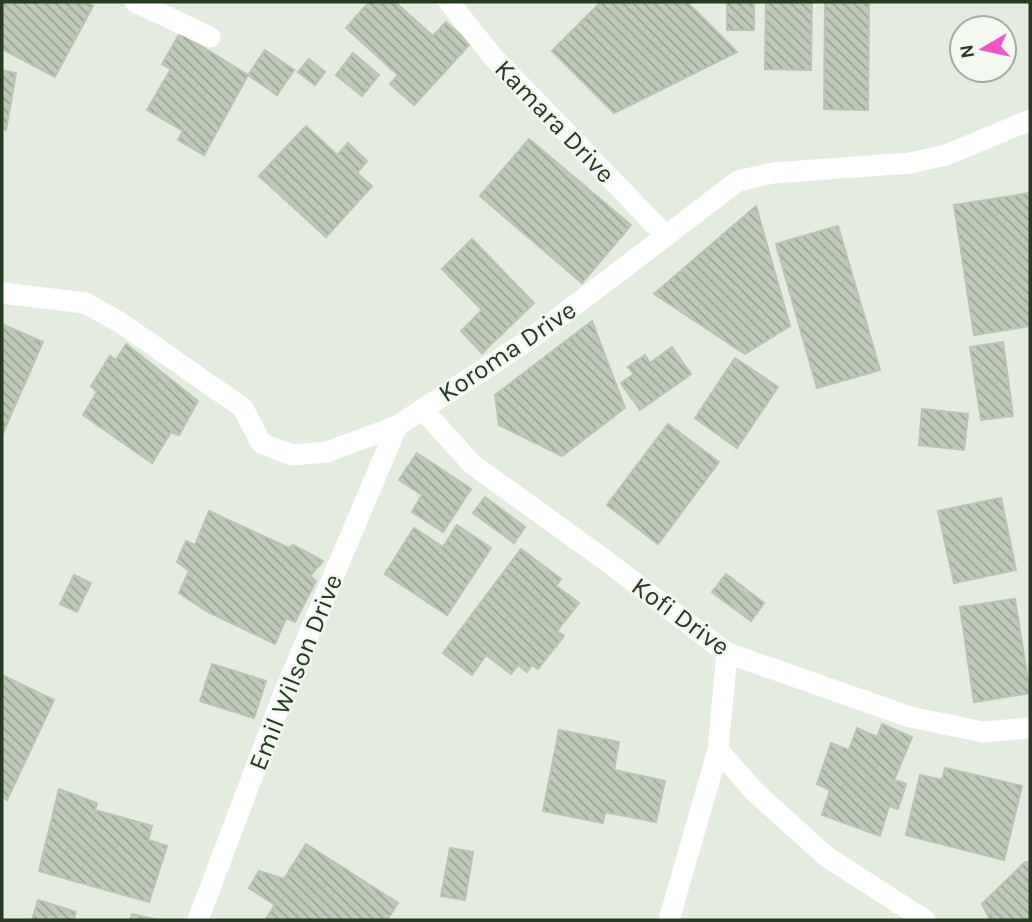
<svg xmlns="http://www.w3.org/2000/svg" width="1032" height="922" viewBox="0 0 1032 922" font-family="Karla,sans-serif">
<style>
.building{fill:url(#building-back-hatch);stroke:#b9c5b2;stroke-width:2}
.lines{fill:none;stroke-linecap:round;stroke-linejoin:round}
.street{stroke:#fff;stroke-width:21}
.labels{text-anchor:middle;stroke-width:5;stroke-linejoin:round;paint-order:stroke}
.street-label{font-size:26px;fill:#263c20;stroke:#f3f8f0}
</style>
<defs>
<pattern id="building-back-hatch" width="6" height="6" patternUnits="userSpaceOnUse" patternTransform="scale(1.75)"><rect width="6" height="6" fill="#bec9b8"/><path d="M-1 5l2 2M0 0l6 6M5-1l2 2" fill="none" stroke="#9aa495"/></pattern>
</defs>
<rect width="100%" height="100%" fill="#e4ebdf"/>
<g class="building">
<polygon points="2,2 86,2 93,6 55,77 2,49"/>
<polygon points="369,2 395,2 433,36 446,22 470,44 414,105 390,84 398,75 346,28"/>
<polygon points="601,2 687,2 737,52 614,113 552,51"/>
<rect x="727" y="2" width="27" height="28"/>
<polygon points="766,2 812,2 811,70 765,69"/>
<polygon points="825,2 869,3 868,110 824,109"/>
<polygon points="180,33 248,75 204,155 178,140 183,131 147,110 171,69 162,64"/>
<polygon points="265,50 294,70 277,95 248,75"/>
<polygon points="353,53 379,75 362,96 336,75"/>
<polygon points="309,59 325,72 315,85 298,72"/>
<polygon points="2,70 16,73 6,130 2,129"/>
<polygon points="306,126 337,155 348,143 367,161 357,173 372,186 326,237 259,176"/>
<polygon points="529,139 631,225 582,283 480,196"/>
<polygon points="1030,193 1030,326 974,335 954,205"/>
<polygon points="756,206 790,326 745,354 654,294"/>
<polygon points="838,226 880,370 817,388 776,244"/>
<polygon points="472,239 534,303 482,353 461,331 482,310 442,269"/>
<polygon points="592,321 625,408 562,456 499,425 495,395"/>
<polygon points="4,325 43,342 2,435 2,330"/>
<polygon points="1003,342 1013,416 981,420 970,347"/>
<polygon points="126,344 198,401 179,435 171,432 152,463 83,415 97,392 91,386 110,356 116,360"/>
<polygon points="672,347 691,374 640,410 621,383 634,374 628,367 645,355 650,363"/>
<polygon points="735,358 778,387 737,448 695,418"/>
<polygon points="922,409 968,414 964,450 919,445"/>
<polygon points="668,424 719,462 658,544 607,505"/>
<polygon points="417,453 471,489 443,532 412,512 422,495 399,480"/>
<polygon points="485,497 525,527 514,543 473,513"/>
<polygon points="1001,498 1016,570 954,583 938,511"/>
<polygon points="209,511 289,548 293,545 323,561 310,576 316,581 295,622 286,618 275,644 206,611 179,593 189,571 177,562 186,541 195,545"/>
<polygon points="457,525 491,548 447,615 385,574 414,528 443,547"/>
<polygon points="521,549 561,579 556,586 579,603 557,631 564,636 538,669 532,665 527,672 518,665 511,674 486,655 472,675 443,653"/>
<polygon points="726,574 764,603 751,621 712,592"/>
<polygon points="74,575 91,583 77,612 60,604"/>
<polygon points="1015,599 1030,693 974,702 960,607"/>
<polygon points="212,664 266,681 254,718 200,701"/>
<polygon points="2,675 54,700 7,800 2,797"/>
<polygon points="882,724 912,737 894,780 906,784 898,809 889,806 880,836 822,815 830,790 817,784 831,743 849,750 857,728 877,737"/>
<polygon points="559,730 619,742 614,770 665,781 656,822 605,812 603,823 543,811"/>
<polygon points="945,768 1022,786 1004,860 906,835 920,775 942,780"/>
<polygon points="59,789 97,803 95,810 152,826 148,840 167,846 149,902 39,871"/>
<polygon points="306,844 398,903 387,920 265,920 275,905 249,888 259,871 284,879"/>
<polygon points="450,848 473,852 465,900 441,896"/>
<polygon points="1025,862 1030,862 1030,920 990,920 982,904"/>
<polygon points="38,900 76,912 73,920 32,920"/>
<polygon points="132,914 158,920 130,920"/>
</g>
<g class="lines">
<g class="street">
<polyline points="135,2 210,37"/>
<polyline points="449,2 494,58 666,236"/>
<polyline points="2,293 85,303 121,323 243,408 261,443 292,455 327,452 397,426 529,340 738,181 773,173 910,163 946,155 1030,120"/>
<polyline points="422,409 472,464 605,560 727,653 910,717 983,732 1030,728"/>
<polyline points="718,750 755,792 827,857 925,920"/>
<polyline points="198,920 284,693 397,426"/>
<polyline points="669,920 718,750 727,653"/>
</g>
</g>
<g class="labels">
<g class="street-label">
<text transform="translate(555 121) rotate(46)" y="9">Kamara Drive</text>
<text transform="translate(507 351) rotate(-34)" y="9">Koroma Drive</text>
<text transform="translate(681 616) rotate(36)" y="9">Kofi Drive</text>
<text transform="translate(295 672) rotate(-68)" y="9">Emil Wilson Drive</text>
</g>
</g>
<rect width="1032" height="922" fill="none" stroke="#263c20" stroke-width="7"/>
<g transform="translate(983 49) rotate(261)"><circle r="33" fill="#f3f8f0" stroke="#a1ad9d" stroke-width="2"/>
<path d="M0-5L12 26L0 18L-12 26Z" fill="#f752c9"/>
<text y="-10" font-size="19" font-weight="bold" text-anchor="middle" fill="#263c20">N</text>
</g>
</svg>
